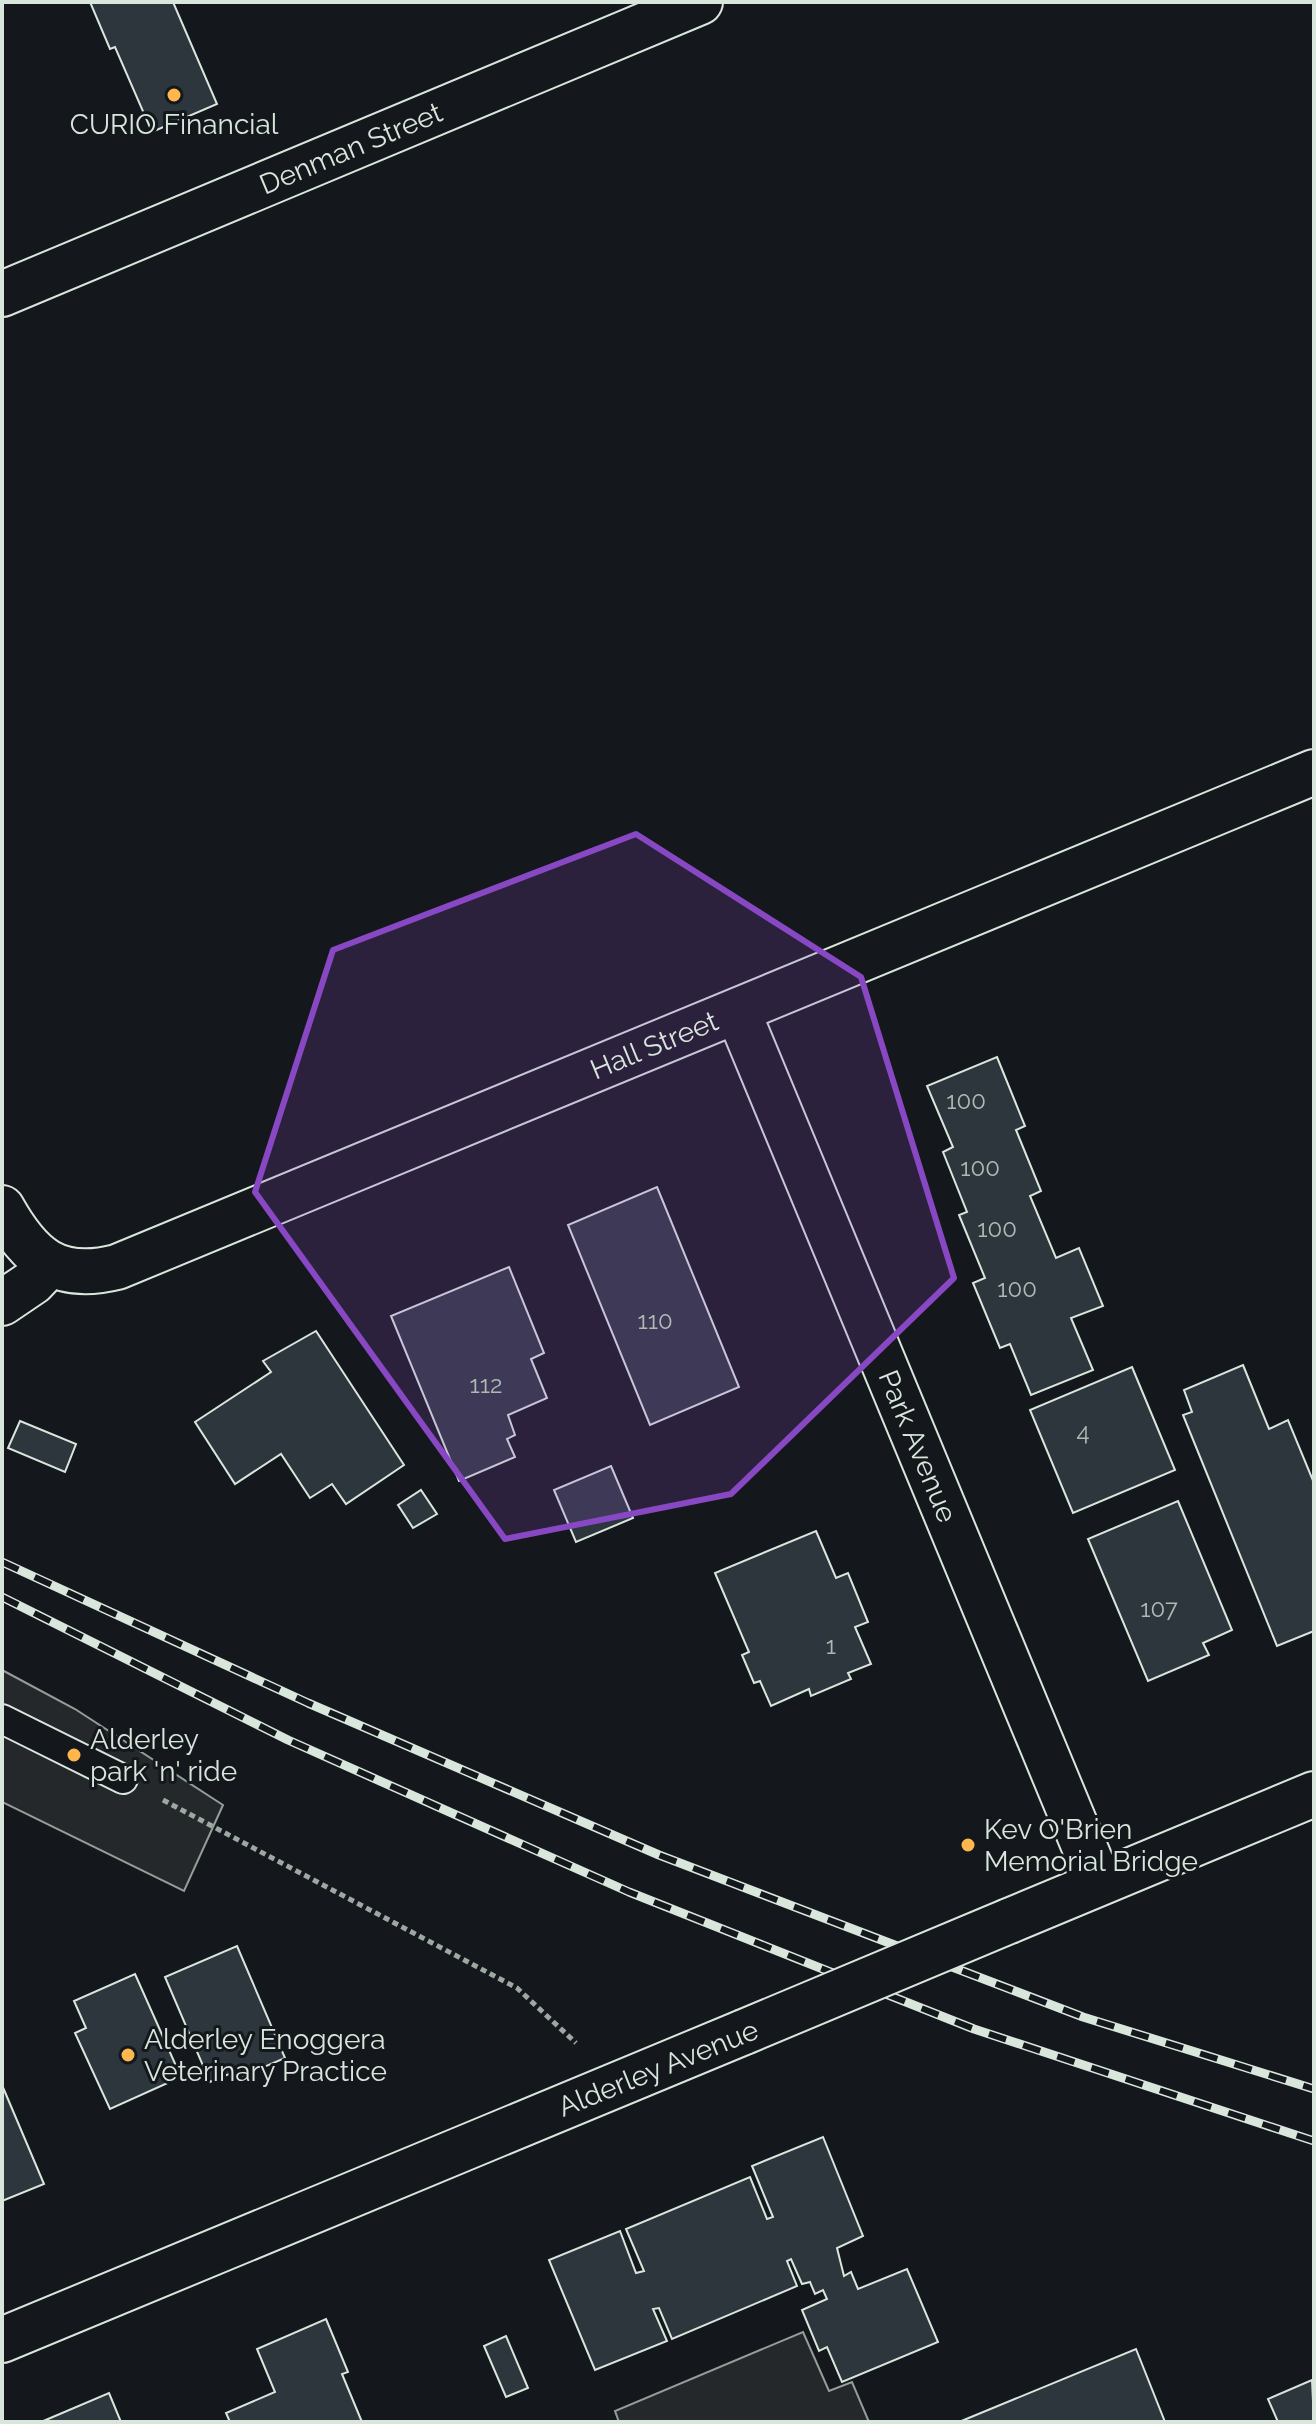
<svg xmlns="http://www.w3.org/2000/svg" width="1316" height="2424" viewBox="0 0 1316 2424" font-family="Raleway,sans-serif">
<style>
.parking{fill:#24282b;stroke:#939e99;stroke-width:2}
.building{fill:#2c363c;stroke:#d8e6dc;stroke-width:2}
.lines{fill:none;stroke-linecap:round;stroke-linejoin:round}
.lane-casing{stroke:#d8e6dc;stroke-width:32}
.street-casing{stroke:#d8e6dc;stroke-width:48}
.path{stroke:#9da8a2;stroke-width:5;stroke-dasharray:6 4;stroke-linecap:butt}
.lane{stroke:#14181c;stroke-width:28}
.street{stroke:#14181c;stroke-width:44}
.rail-casing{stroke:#d8e6dc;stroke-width:9}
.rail{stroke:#14181c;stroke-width:6;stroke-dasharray:18;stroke-linecap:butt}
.street-bridge-casing{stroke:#d8e6dc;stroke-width:48;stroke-linecap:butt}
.street-bridge{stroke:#14181c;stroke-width:44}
.marked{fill:#8948c3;fill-opacity:0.2;stroke:#8948c3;stroke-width:6;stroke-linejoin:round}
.poi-dot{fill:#ffb74d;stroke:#14181c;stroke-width:3}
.labels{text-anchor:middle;stroke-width:6;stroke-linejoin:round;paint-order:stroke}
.number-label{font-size:24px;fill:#adbab4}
.poi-label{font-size:28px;fill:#d8e6dc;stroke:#14181c;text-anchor:start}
.street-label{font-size:28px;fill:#d8e6dc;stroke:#14181c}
</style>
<rect width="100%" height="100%" fill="#14181c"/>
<g class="parking">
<polygon points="2,1670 75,1709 223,1805 184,1891 2,1802"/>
<polygon points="803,2332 829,2391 852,2382 869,2422 619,2422 615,2411"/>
</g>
<g class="building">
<polygon points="90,2 173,2 217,104 152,132 115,47 110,49"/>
<polygon points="997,1057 1025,1126 1016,1130 1041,1191 1030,1196 1056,1258 1079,1248 1103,1306 1071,1318 1093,1370 1031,1395 1010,1344 1000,1348 973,1283 985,1278 959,1215 967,1212 943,1152 953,1147 927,1086"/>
<polygon points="657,1187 739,1387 650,1425 568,1225"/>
<polygon points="509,1267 544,1353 531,1359 547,1398 508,1415 515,1435 507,1439 515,1457 459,1481 391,1316"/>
<polygon points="316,1331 404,1465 346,1504 332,1484 310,1498 281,1454 235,1484 195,1422 271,1372 263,1361"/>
<polygon points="1243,1365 1269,1429 1288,1420 1314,1483 1314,1631 1277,1646 1183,1415 1192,1412 1184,1390"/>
<polygon points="1132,1367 1175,1470 1073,1513 1030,1410"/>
<polygon points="20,1421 76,1444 65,1472 8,1448"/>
<polygon points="611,1466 633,1518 576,1542 554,1490"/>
<polygon points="421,1490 437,1514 413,1528 398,1505"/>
<polygon points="1178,1501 1232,1630 1203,1643 1209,1655 1148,1681 1088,1539"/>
<polygon points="816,1531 836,1578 848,1573 868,1622 855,1627 871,1664 848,1673 851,1679 811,1696 809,1689 771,1706 760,1681 754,1683 742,1655 749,1652 715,1573"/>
<polygon points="237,1946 285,2058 243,2076 241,2069 210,2082 165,1977"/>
<polygon points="135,1974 181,2077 110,2109 75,2033 86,2028 74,2001"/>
<polygon points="2,2085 44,2184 2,2201"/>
<polygon points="823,2137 863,2236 837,2248 844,2276 851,2272 858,2289 907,2269 938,2342 842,2382 827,2347 819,2351 802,2310 827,2299 823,2290 815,2294 810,2282 802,2284 791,2259 787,2261 797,2286 672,2339 659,2308 653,2309 667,2341 595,2370 549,2260 620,2231 636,2273 644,2271 626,2229 750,2177 767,2219 773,2217 752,2166"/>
<polygon points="326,2319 348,2372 342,2374 362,2422 230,2422 226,2413 275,2392 257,2349"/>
<polygon points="506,2336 528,2388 506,2397 484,2346"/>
<polygon points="1136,2349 1165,2422 959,2422"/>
<polygon points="1312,2380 1314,2422 1278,2422 1268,2399"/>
<polygon points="109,2393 121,2422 41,2422"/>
</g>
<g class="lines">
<g class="lane-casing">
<polyline id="lane" points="2,1719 123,1779"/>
</g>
<g class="street-casing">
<g id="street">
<path id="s1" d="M2 294 700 2"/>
<path id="s2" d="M738 1012 1099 1882"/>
<path id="s3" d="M2 1208C30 1258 57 1282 117 1267L1314 772"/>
<polyline points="2,1303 33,1282 50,1264"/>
<polyline points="1009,1921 1314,1794"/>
<polyline points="2,2340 744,2032"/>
</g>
</g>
<polyline class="path" points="163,1800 517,1988 576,2043"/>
<use href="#lane" class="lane"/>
<use href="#street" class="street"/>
<g class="rail-casing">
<g id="rail">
<polyline points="2,1562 308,1703 659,1855 1083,2017 1314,2089"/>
<polyline points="2,1597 288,1740 629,1892 974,2029 1314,2141"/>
</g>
</g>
<use href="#rail" class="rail"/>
<g class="street-bridge-casing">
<polyline id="street-bridge" points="744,2032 1009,1921"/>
</g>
<use href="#street-bridge" class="street-bridge"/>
</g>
<path class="marked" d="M636 834 861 977 954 1278 731 1494 505 1539 255 1192 333 950Z"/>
<g class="poi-dot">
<circle cx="174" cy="95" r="8"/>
<circle cx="74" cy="1755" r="8"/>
<circle cx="968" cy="1845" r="8"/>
<circle cx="128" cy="2055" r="8"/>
</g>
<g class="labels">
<g class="number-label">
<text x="966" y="1109">100</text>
<text x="980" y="1176">100</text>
<text x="997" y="1237">100</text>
<text x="1017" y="1297">100</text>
<text x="655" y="1329">110</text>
<text x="486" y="1393">112</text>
<text x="1083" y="1440">4</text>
<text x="1159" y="1617">107</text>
<text x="831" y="1654">1</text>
</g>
<g class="poi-label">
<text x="174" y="134" text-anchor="middle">CURIO Financial</text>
<text x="90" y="1749">Alderley<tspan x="90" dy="32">park 'n' ride</tspan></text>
<text x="984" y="1839">Kev O'Brien<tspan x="984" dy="32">Memorial Bridge</tspan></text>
<text x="144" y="2049">Alderley Enoggera<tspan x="144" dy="32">Veterinary Practice</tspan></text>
</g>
<g class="street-label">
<text dy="10" stroke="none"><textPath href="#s1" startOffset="378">Denman Street</textPath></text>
<text dy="10" stroke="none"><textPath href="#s3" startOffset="724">Hall Street</textPath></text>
<text dy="10" stroke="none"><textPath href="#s2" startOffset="470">Park Avenue</textPath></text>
<text transform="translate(658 2068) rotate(-22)" y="10">Alderley Avenue</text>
</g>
</g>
<rect width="1316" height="2424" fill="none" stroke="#d8e6dc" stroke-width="8"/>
</svg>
